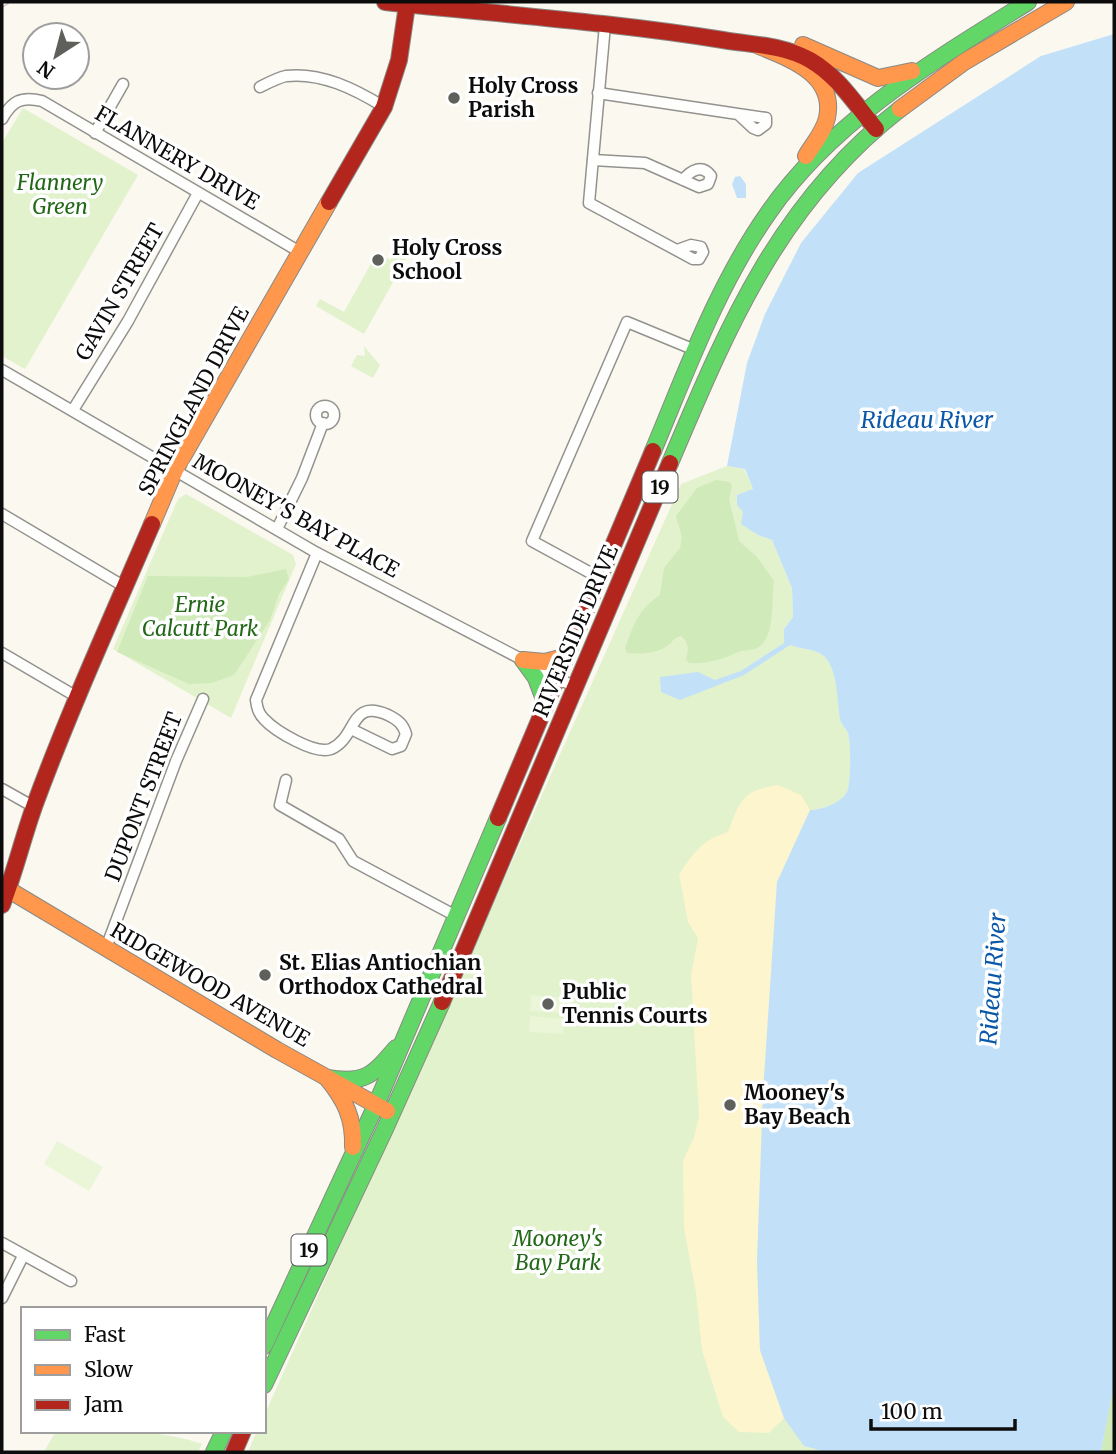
<svg xmlns="http://www.w3.org/2000/svg" width="1116" height="1454" viewBox="0 0 1116 1454" font-family="Merriweather,serif">
<style>
.green{fill:#e1f2cd}
.forest{fill:#d0eaba}
.sand{fill:#fdf5cd}
.pitch{fill:#ebf5d7}
.water{fill:#c2e1f8}
.lines{fill:none;stroke-linecap:round;stroke-linejoin:round}
.street-casing{stroke:#93928e;stroke-width:13}
.fast-casing{stroke:#8a8985;stroke-width:18}
.slow-casing{stroke:#8a8985;stroke-width:18}
.jam-casing{stroke:#8a8985;stroke-width:18}
.street{stroke:#fefefd;stroke-width:10}
.fast{stroke:#63d668;stroke-width:16}
.slow{stroke:#ff974d;stroke-width:16}
.jam{stroke:#b3261e;stroke-width:16}
.rail-casing{stroke:#d8c3c2;stroke-width:5}
.rail{stroke:#fff;stroke-width:2.5;stroke-dasharray:8;stroke-linecap:butt}
.poi-dot{fill:#5f5f5b;stroke:#fff;stroke-width:2.5}
.labels{text-anchor:middle;stroke-width:7;stroke-linejoin:round;paint-order:stroke}
.shield{fill:#fff;stroke:#555;stroke-width:2}
.shield-label{font-size:19px;font-weight:bold;fill:#0c0c0c}
.poi-label{font-size:21px;font-weight:bold;fill:#0c0c0c;stroke:#fff;text-anchor:start}
.street-label{font-size:21px;fill:#0c0c0c;stroke:#fff}
.park-label{font-size:21px;font-style:italic;fill:#226817;stroke:#fff}
.water-label{font-size:23px;font-style:italic;fill:#0b58a8;stroke:#fff}
</style>
<rect width="100%" height="100%" fill="#faf8ef"/>
<g class="green">
<polygon points="23,108 138,175 25,369 2,356 2,143"/>
<polygon points="405,235 416,241 364,334 316,306 320,299 344,312 373,260 377,262 381,255 390,260"/>
<polygon points="364,346 380,365 373,378 351,366 357,355 365,356"/>
<path d="M727 466 744 469 753 489 743 512 758 535 772 540 792 588 793 617 784 629 790 645C802 650 815 648 825 657 839 671 837 701 840 719 841 725 846 728 848 733 851 744 851 782 847 792 841 803 821 810 810 810L777 882 763 1092 757 1260 804 1446 826 1452H248L257 1431H264V1416L681 484Z"/>
<polygon points="186,494 293,555 296,564 231,718 113,649 178,499"/>
<path d="M56 1431C105 1431 155 1428 202 1444L198 1452H44Z"/>
</g>
<g class="forest">
<path d="M716 480 730 482 732 486 729 499 739 541 757 557 774 581C771 599 776 638 757 648 751 651 743 649 736 653 720 660 707 664 689 663L686 659C689 650 689 643 681 636 673 638 673 642 667 646 656 654 639 654 627 653L625 648C634 624 638 610 660 595L664 568 680 548 682 537 676 516 697 488Z"/>
<polygon points="286,569 289,579 279,594 270,620 234,675 211,683 189,684 117,652 148,576 247,577"/>
<polygon points="1114,1384 1114,1452 1101,1452 1113,1386"/>
</g>
<path class="sand" d="M778 785 801 795 810 810 777 882 757 1260 760 1350 784 1418 769 1433 739 1432 723 1417 702 1350 696 1293 684 1228 683 1161 694 1137 699 1117 691 975 698 938 688 922 679 874C695 852 700 841 728 832 740 800 743 790 778 785Z"/>
<g class="pitch">
<polygon points="531,995 565,998 564,1013 530,1011"/>
<polygon points="530,1016 564,1019 563,1034 529,1032"/>
<polygon points="57,1141 103,1167 89,1191 44,1164"/>
</g>
<g class="water">
<path d="M1114 34V1384L1101 1452H826L804 1446 784 1418 760 1350 757 1260 763 1092 777 882 810 810C821 810 841 803 847 792 851 782 851 744 848 733 846 728 841 725 840 719 837 701 838 671 825 657 815 648 802 650 790 645L744 675 680 700 661 692 660 677 698 672 715 680 741 671 784 643V629L793 617 792 588 772 540 758 535 741 524 743 512 737 505V495L753 489 745 469 727 466 747 363 765 314 801 243 858 173 1041 56Z"/>
<polygon points="740,176 746,184 746,198 737,198 732,184 735,177"/>
</g>
<g class="lines">
<g class="street-casing">
<g id="street">
<polyline points="605,25 589,203 693,259 699,259 703,252 701,247 691,245 677,250"/>
<path d="M260 87C268 83 277 78 286 76 321 72 355 89 384 107"/>
<polyline points="598,93 738,114 753,128 758,130 766,124 766,118 738,114"/>
<path d="M2 119C12 101 21 96 42 101L300 252"/>
<polyline points="95,133 123,84"/>
<path d="M593 160 645 163 699 187 708 184 711 176C702 164 691 170 683 180"/>
<polyline points="2,370 317,553 575,687"/>
<circle cx="325" cy="415" r="9"/>
<polyline points="73,410 128,321 198,193"/>
<polyline points="2,514 125,587"/>
<polyline points="277,529 302,478 323,423"/>
<path d="M317 553 256 700C257 707 258 713 264 719 275 731 315 755 331 749 358 737 349 698 388 715 398 720 403 724 406 734L401 746 392 749 351 729"/>
<polyline points="598,577 532,541 627,322 695,350"/>
<polyline points="2,653 77,697"/>
<polyline points="286,780 280,805 339,839 353,861 456,916"/>
<polyline points="2,789 34,807"/>
<polyline points="106,948 176,761 203,699"/>
<polyline points="2,1243 71,1281"/>
<polyline points="2,1298 23,1256"/>
</g>
</g>
<g class="fast-casing">
<g id="fast">
<path d="M653 451C687 370 718 284 769 212 833 120 935 60 1028 2"/>
<path d="M670 463C728 326 779 203 900 109"/>
<polyline points="523,660 536,678 545,702"/>
<path d="M327 1078C365 1084 372 1076 396 1048"/>
<polyline points="264,1346 376,1105 498,818"/>
<polyline points="264,1385 385,1129 442,1002"/>
<polyline points="214,1452 224,1431"/>
</g>
</g>
<g class="slow-casing">
<g id="slow">
<polyline points="803,45 878,78 912,71"/>
<path d="M759 46C791 59 836 75 827 118 824 132 813 144 806 156"/>
<polyline points="900,109 964,62 1066,2"/>
<polyline points="152,524 175,470 329,202"/>
<polyline points="523,660 545,662 564,657"/>
<polyline points="9,890 277,1050 387,1111"/>
<path d="M327 1078C345 1100 354 1118 353 1147"/>
</g>
</g>
<g class="jam-casing">
<g id="jam">
<path d="M385 2C497 14 611 22 723 40 752 45 784 45 810 60 838 76 856 105 876 129"/>
<polyline points="329,202 384,107 399,60 407,5"/>
<polyline points="498,818 653,451"/>
<path d="M2 905C15 872 23 837 35 804 70 709 112 617 152 524"/>
<polyline points="442,1002 670,463"/>
<polyline points="234,1452 243,1431"/>
</g>
</g>
<use href="#street" class="street"/>
<use href="#fast" class="fast"/>
<use href="#slow" class="slow"/>
<use href="#jam" class="jam"/>
<g class="rail-casing">
<polyline id="rail" points="2,5 7,2"/>
</g>
<use href="#rail" class="rail"/>
</g>
<g class="poi-dot">
<circle cx="454" cy="98" r="7"/>
<circle cx="378" cy="260" r="7"/>
<circle cx="265" cy="975" r="7"/>
<circle cx="548" cy="1004" r="7"/>
<circle cx="730" cy="1105" r="7"/>
</g>
<g class="labels">
<g class="shield">
<rect x="642.5" y="471.5" width="35" height="31" rx="5"/>
<rect x="291.5" y="1234.5" width="35" height="31" rx="5"/>
</g>
<g class="shield-label">
<text x="660" y="494">19</text>
<text x="309" y="1257">19</text>
</g>
<g class="poi-label">
<text x="468" y="93">Holy Cross<tspan x="468" dy="24">Parish</tspan></text>
<text x="392" y="255">Holy Cross<tspan x="392" dy="24">School</tspan></text>
<text x="279" y="970">St. Elias Antiochian<tspan x="279" dy="24">Orthodox Cathedral</tspan></text>
<text x="562" y="999">Public<tspan x="562" dy="24">Tennis Courts</tspan></text>
<text x="744" y="1100">Mooney's<tspan x="744" dy="24">Bay Beach</tspan></text>
</g>
<g class="street-label">
<text transform="translate(177 158) rotate(30)" y="7">FLANNERY DRIVE</text>
<text transform="translate(120 292) rotate(-60)" y="7">GAVIN STREET</text>
<text transform="translate(194 401) rotate(-62)" y="7">SPRINGLAND DRIVE</text>
<text transform="translate(296 516) rotate(29)" y="7">MOONEY'S BAY PLACE</text>
<text transform="translate(576 631) rotate(-67)" y="7">RIVERSIDE DRIVE</text>
<text transform="translate(144 797) rotate(-69)" y="7">DUPONT STREET</text>
<text transform="translate(210 985) rotate(30)" y="7">RIDGEWOOD AVENUE</text>
</g>
<g class="park-label">
<text x="60" y="190">Flannery<tspan x="60" dy="24">Green</tspan></text>
<text x="200" y="612">Ernie<tspan x="200" dy="24">Calcutt Park</tspan></text>
<text x="558" y="1246">Mooney's<tspan x="558" dy="24">Bay Park</tspan></text>
</g>
<g class="water-label">
<text x="927" y="428">Rideau River</text>
<text transform="translate(993 979) rotate(-86)" y="8">Rideau River</text>
</g>
</g>
<rect width="1116" height="1454" fill="none" stroke="#0c0c0c" stroke-width="7"/>
<rect x="21" y="1307" width="245" height="126" fill="#ffffff" stroke="#9e9e9e" stroke-width="2"/>
<rect x="35" y="1330" width="35" height="10" fill="#63d668" stroke="#9e9e9e" stroke-width="2"/>
<text x="84" y="1342" font-size="21" fill="#0c0c0c">Fast</text>
<rect x="35" y="1365" width="35" height="10" fill="#ff974d" stroke="#9e9e9e" stroke-width="2"/>
<text x="84" y="1377" font-size="21" fill="#0c0c0c">Slow</text>
<rect x="35" y="1400" width="35" height="10" fill="#b3261e" stroke="#9e9e9e" stroke-width="2"/>
<text x="84" y="1412" font-size="21" fill="#0c0c0c">Jam</text>
<g transform="translate(56 56) rotate(216)"><circle r="33" fill="#ffffff" stroke="#9e9e9e" stroke-width="2"/>
<path d="M0-5L12 26L0 18L-12 26Z" fill="#5f5f5b"/>
<text y="-10" font-size="19" font-weight="bold" text-anchor="middle" fill="#0c0c0c">N</text>
</g>
<path d="M871 1419v10h144v-10" fill="none" stroke="#0c0c0c" stroke-width="3.5"/>
<text x="881" y="1419" font-size="21" fill="#0c0c0c" stroke="#ffffff" stroke-width="5" paint-order="stroke">100 m</text>
</svg>
